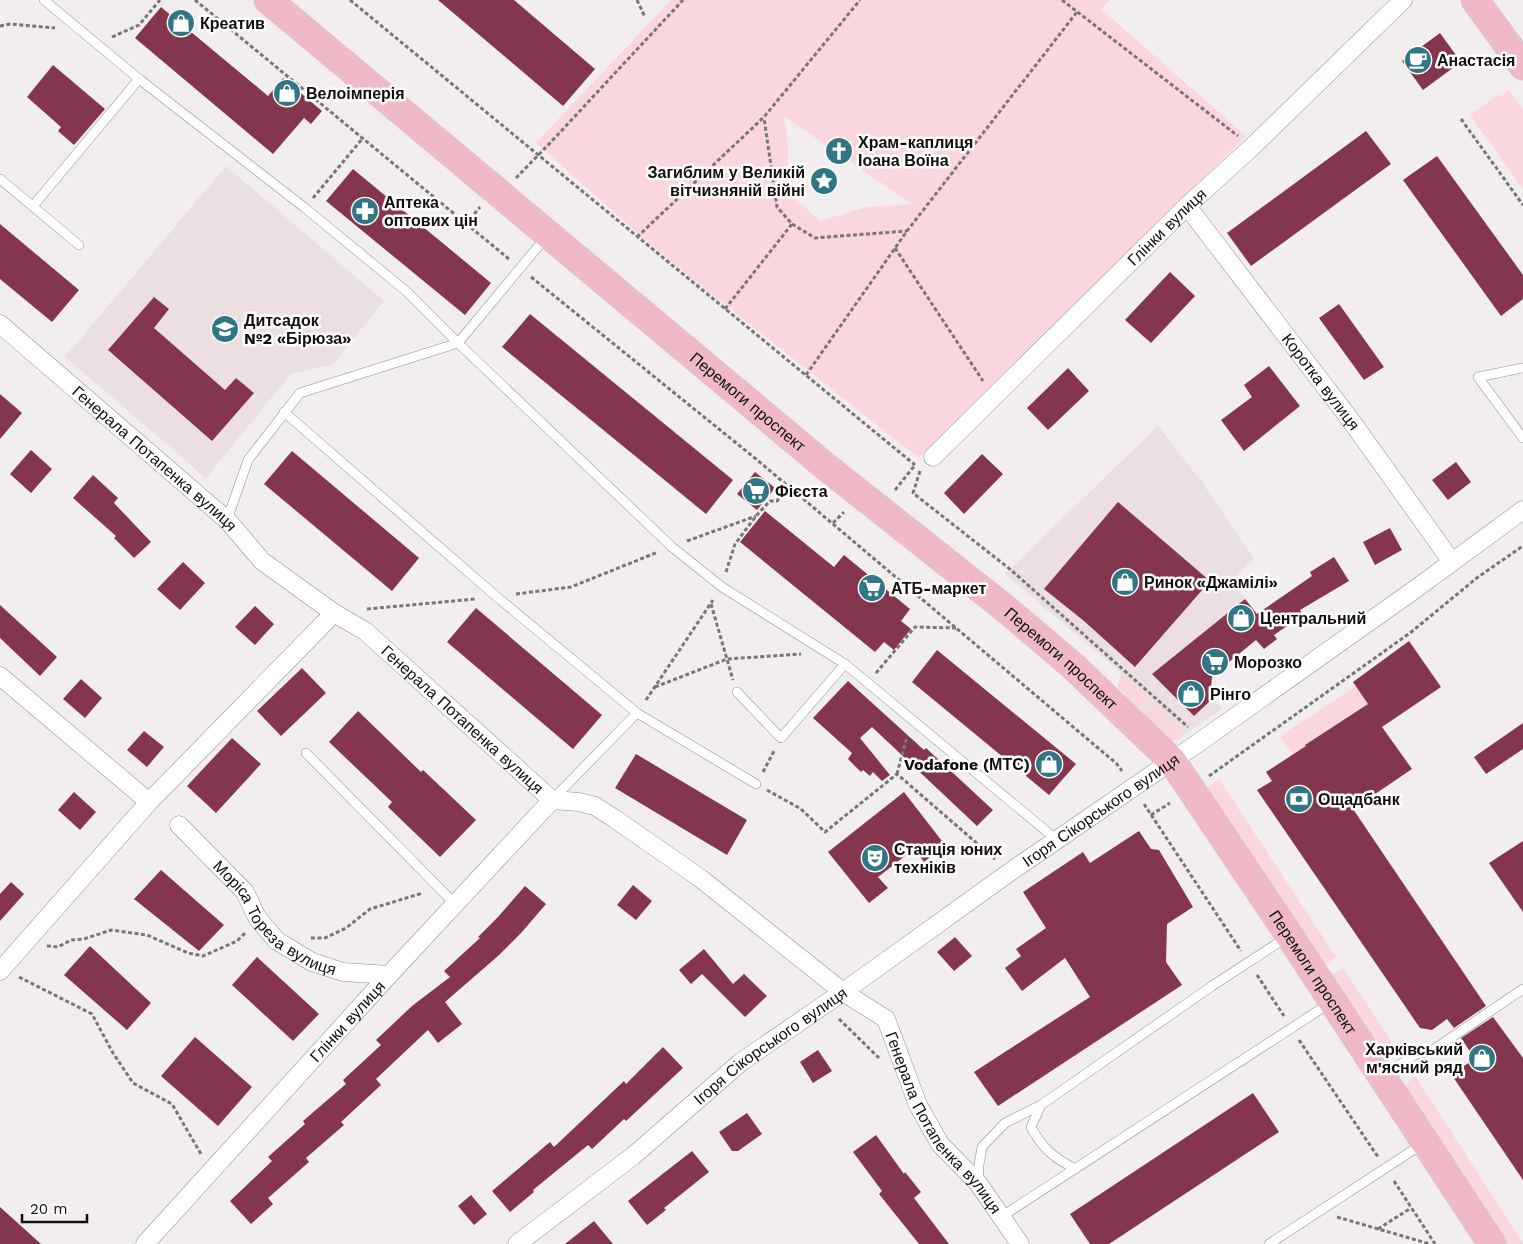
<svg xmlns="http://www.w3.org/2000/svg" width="1523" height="1244" viewBox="0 0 1523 1244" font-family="'Work Sans',sans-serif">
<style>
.built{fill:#ecdfe2}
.green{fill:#fad7de;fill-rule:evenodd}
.building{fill:#85364f}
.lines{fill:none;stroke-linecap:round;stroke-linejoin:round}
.lane-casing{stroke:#918e8f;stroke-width:10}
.street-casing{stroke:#918e8f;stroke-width:19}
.primary-casing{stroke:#cbcaca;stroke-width:29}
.path{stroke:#797677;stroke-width:3;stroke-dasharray:4 2.5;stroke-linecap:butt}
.lane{stroke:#fff;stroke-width:9}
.street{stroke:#fff;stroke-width:18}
.primary{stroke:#f0b9c7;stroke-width:28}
.labels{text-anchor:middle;stroke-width:5;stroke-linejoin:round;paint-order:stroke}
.poi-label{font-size:16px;font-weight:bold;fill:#110f10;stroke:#fffcfc;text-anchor:start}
.street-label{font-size:16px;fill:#110f10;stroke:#fffcfc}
</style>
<rect width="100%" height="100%" fill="#f2eeef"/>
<g class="built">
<polygon points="226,166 384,301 333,364 291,374 206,478 65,357"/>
<polygon points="1158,426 1202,482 1254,559 1233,579 1245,599 1174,656 1222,709 1176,740 1165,738 1118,687 1121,673 1005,574"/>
</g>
<g class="green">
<path d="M671 0H1110L1101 9 1246 136 919 458 701 286 645 240 536 143ZM784 117H785L912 204 866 207 820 221 787 191 788 147Z"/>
<polygon points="1509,90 1523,109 1523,189 1470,115 1498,95 1500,97"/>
<path d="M1120 677C1132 676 1140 689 1147 696V703L1142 707 1136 706 1118 687Z"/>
<polygon points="1356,686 1368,704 1305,745 1308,749 1295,758 1280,736"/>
<polygon points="1154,705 1157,706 1184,736 1176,740 1170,741 1146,718 1145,711 1150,706"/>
<polygon points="1219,779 1336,957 1323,966 1207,788"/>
<polygon points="1343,968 1397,1050 1388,1054 1383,1053 1330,976"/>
<polygon points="1415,1076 1523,1243 1523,1244 1505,1244 1406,1089 1409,1081"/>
</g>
<g class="building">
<polygon points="438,0 514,0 595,69 563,106"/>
<polygon points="161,7 268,96 283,78 322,111 311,124 304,118 273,154 135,38"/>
<polygon points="1440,33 1461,62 1423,90 1402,61"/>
<polygon points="53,65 105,109 74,145 58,131 61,127 27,97"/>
<polygon points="1366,131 1391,164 1251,266 1227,233"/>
<polygon points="1437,156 1523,275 1523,299 1501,316 1403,180"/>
<polygon points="353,169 491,283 465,315 326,201"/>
<polygon points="0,224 79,290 52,322 0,279"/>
<polygon points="1170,272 1195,296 1151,343 1125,320"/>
<polygon points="154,297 169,309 154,328 225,390 236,378 254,393 212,441 108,350"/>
<polygon points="1339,304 1384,367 1364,380 1319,318"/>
<polygon points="530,314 733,480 706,514 502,347"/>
<polygon points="1269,366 1300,406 1244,451 1221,420 1252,397 1244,385"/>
<polygon points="1068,368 1089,391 1048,430 1027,408"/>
<polygon points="0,394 22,413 0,439"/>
<polygon points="31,450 52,469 31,493 10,474"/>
<polygon points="292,451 419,558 392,591 264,484"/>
<polygon points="982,454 1003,474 964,514 944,493"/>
<polygon points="1456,462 1471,482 1448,500 1432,480"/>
<polygon points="755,472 775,488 757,510 737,494"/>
<polygon points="93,475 118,498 114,503 151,542 134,558 114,538 116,536 73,498"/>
<polygon points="1118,502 1210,581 1135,667 1084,621 1044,589"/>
<polygon points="765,511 834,567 844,555 910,609 901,621 911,629 894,650 884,642 875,652 740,542"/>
<polygon points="1390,528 1402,550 1375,565 1363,542"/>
<polygon points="1334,557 1349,581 1300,610 1303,615 1274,635 1277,639 1264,649 1256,640 1212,676 1210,701 1194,716 1152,674 1245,599 1257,614 1312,576 1310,572"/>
<polygon points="183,562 205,583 180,610 157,589"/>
<polygon points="0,605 57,657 40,676 0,638"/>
<polygon points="255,606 274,624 255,645 235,627"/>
<polygon points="476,608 602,715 573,749 447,642"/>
<polygon points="1409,641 1441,687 1382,727 1412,769 1353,809 1486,1006 1454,1028 1447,1019 1432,1030 1420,1028 1257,790 1272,781 1266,772 1306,746 1305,745 1368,704 1353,682"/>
<polygon points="937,650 1076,764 1049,795 912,682"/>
<polygon points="302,668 326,693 281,736 257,711"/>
<polygon points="81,679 102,698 85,718 63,699"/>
<polygon points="848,681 924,750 926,748 993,810 977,826 872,727 860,738 890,775 882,781 873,772 870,776 863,770 861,772 848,759 852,753 813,718"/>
<polygon points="358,711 421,772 423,770 476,820 440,857 388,807 392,802 329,742"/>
<polygon points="1523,723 1523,749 1486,774 1474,757"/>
<polygon points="144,731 164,747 147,767 127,750"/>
<polygon points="232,738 261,764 216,813 187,786"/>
<polygon points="636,754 747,820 727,855 615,788"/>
<polygon points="74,792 96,812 80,830 58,810"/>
<polygon points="904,792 945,845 924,862 914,849 878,877 888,888 869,903 828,852"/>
<polygon points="1139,831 1151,849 1159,850 1193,907 1167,924 1166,962 1182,985 998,1106 974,1072 1090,997 1065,958 1022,991 1005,968 1021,956 1016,949 1046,928 1023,892 1083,852 1090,863"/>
<polygon points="1523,841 1523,912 1489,863"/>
<polygon points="161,870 224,925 199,951 134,899"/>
<polygon points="11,882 24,894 0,921 0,894"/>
<polygon points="633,885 652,901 636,920 617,905"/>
<polygon points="525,886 546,904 522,932 498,956 445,1002 462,1024 438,1043 428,1030 376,1079 381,1085 341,1122 344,1125 306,1158 309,1162 268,1198 273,1204 251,1224 230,1201 272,1161 268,1157 305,1124 303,1121 346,1084 343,1080 381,1045 376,1040 412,1006 450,977 444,971 480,938 478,937 498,917"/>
<polygon points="955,937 972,956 954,971 937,952"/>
<polygon points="90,946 151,1003 127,1030 64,975"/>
<polygon points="704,949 733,984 744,974 767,996 745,1017 702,974 691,984 679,970"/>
<polygon points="257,957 319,1014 293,1041 232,985"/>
<polygon points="1493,1017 1523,1058 1523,1180 1451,1074 1475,1059 1461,1038"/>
<polygon points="195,1037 252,1087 218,1126 161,1076"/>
<polygon points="663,1047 683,1068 626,1121 624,1119 592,1149 588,1145 533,1190 534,1192 510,1212 492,1191 550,1142 554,1147 624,1081 626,1084"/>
<polygon points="818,1050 832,1071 813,1083 800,1062"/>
<polygon points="1253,1093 1279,1132 1109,1244 1090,1244 1070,1214"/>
<polygon points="747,1113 762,1134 738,1151 732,1151 719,1132"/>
<polygon points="876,1135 904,1174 905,1172 921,1192 914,1198 949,1244 919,1244 879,1194 882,1191 853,1152"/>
<polygon points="692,1151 709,1172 664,1208 666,1210 647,1225 628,1201"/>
<polygon points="471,1195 487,1214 474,1225 458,1206"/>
<polygon points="0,1207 41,1244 0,1244"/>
<polygon points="594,1221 613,1244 565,1244"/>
</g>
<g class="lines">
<g class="lane-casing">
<g id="lane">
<polyline points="44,0 139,79 305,208 406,291 458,343 672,547 722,587 845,664 1057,840"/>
<polyline points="0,179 79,245"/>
<polyline points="33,206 139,79"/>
<polyline points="1523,368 1478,377 1523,438"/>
<polyline points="284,412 497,597 637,713 756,784"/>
<polyline points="227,520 248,460 300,393 458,343 546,237"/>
<polyline points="737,692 781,738 845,664"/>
<polyline points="306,753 455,904"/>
<polyline points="552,800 637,713"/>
<polyline points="1384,1076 1414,1055 1433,1050 1523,989"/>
<path d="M1041 1105 1031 1127C1043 1149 1053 1157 1075 1169"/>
<polyline points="978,1182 979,1165 982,1147 1005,1123 1041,1105 1212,986 1287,937"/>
<polyline points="1001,1217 1330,1003"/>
<polyline points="1269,1244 1424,1143"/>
</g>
</g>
<g class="street-casing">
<g id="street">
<path id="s1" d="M1187 206 1352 422 1452 562"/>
<path id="s2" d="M0 324 227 520 262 561 334 613 365 631 552 800 579 802 595 806 615 819 700 878 843 992 886 1019 918 1105 940 1144 978 1183 1020 1244"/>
<path id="s3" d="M933 457 1187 206 1252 147 1403 0"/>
<polyline points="0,676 149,802"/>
<path id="s4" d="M179 825 245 892 258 919 277 941 312 962 343 972 389 975"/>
<polyline points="0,971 149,802 334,613"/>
<path id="s5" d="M145 1244 389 975 552 800"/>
<path id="s6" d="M517 1244 633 1156 741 1062 843 992 1010 872 1201 741 1414 590 1523 510"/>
</g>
</g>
<g class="primary-casing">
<g id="primary">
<path id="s7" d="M268 0 825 466 1007 610 1073 666 1172 761 1289 935 1492 1244"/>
<polyline points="1475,0 1523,66"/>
</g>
</g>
<g class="path">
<polyline points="195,0 509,259"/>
<polyline points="350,0 915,465"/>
<polyline points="637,0 645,17"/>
<polyline points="1062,0 1238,136"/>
<polyline points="0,26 10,24 55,28"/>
<polyline points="112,37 139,25 160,0"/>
<polyline points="1461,119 1523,205"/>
<polyline points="516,178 550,143 683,0"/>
<polyline points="313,198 362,139"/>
<polyline points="466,224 480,207"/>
<polyline points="792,224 815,238 907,231"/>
<polyline points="637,237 764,117 860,0"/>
<polyline points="895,248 983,381"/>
<polyline points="531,277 756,459 1117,764 1122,771"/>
<polyline points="725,309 792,224 777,207 764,118"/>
<polyline points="806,375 907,231 1077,12"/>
<polyline points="920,471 913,493 1011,570 1188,727"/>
<polyline points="895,490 915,465"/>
<polyline points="833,523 844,512"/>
<polyline points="687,541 756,516"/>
<polyline points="726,572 735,544 756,516 770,501 777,501 789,486"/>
<polyline points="516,594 571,587 658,552"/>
<polyline points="711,604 733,680"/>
<polyline points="367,609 475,599"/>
<polyline points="876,673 915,627 956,628"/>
<polyline points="655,687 727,659 801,654"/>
<polyline points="646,700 713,600"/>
<polyline points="763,772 774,751"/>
<polyline points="897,774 907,736"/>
<polyline points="1209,776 1410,633 1478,577 1523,546"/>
<polyline points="767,790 801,809 825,832 897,774 995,859"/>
<polyline points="1144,804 1241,951"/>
<polyline points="1151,815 1170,803"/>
<polyline points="311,938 325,938 346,928 370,909 423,893"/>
<polyline points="47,946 58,947 71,940 84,939 111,930 147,935 188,953 203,956 237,941 246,932"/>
<polyline points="1257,975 1284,1016"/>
<polyline points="19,977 92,1014 113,1053 133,1083 172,1104 201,1154"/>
<polyline points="839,1019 879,1058"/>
<polyline points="1299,1040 1378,1157"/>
<polyline points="1394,1181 1435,1244"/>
<polyline points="1337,1217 1430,1244"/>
<polyline points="1378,1229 1411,1208"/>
</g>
<use href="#lane" class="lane"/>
<use href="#street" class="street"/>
<use href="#primary" class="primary"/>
</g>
<defs>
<g id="shop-disc" transform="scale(1.4375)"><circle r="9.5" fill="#307684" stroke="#fffcfc"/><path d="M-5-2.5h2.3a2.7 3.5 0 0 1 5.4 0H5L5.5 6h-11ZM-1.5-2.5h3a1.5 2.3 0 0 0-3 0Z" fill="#fff"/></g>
<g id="cafe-disc" transform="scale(1.4375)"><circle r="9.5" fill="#307684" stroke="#fffcfc"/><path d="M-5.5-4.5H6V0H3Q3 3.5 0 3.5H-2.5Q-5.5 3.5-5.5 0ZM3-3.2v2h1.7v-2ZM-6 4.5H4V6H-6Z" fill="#fff"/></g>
<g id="church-disc" transform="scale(1.4375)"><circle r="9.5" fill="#307684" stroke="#fffcfc"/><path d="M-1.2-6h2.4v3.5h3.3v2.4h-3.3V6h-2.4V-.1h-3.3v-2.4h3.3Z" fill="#fff"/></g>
<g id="sight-disc" transform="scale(1.4375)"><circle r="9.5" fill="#307684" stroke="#fffcfc"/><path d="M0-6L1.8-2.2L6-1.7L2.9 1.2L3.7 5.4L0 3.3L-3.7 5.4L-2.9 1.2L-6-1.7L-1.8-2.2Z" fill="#fff"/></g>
<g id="pharmacy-disc" transform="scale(1.4375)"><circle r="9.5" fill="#307684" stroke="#fffcfc"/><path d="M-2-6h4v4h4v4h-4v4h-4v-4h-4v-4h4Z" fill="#fff"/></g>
<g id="school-disc" transform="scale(1.4375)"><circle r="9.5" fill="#307684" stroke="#fffcfc"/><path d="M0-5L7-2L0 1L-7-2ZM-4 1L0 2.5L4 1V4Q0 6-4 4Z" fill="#fff"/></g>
<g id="supermarket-disc" transform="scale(1.4375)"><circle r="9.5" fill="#307684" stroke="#fffcfc"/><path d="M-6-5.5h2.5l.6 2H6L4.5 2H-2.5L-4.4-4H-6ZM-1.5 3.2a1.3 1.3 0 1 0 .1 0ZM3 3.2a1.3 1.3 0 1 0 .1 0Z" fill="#fff"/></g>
<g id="bank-disc" transform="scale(1.4375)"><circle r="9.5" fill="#307684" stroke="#fffcfc"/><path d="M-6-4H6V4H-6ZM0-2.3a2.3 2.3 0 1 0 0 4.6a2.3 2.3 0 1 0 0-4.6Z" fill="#fff"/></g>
<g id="theatre-disc" transform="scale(1.4375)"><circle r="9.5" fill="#307684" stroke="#fffcfc"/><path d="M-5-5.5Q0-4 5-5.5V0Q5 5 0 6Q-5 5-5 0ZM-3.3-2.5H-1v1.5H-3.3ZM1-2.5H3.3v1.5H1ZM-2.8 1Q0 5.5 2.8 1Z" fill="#fff"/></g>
</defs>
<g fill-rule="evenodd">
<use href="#shop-disc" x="181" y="23"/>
<use href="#cafe-disc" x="1418" y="60"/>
<use href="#shop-disc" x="287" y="93"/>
<use href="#church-disc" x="839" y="151"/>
<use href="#sight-disc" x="824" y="181"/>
<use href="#pharmacy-disc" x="365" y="211"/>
<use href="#school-disc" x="225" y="329"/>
<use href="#supermarket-disc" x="756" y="491"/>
<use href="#shop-disc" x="1125" y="582"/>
<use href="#supermarket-disc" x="872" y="588"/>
<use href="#shop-disc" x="1241" y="618"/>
<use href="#supermarket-disc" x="1215" y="662"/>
<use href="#shop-disc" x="1191" y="694"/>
<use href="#shop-disc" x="1049" y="764"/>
<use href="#bank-disc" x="1299" y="799"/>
<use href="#theatre-disc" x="875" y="858"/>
<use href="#shop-disc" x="1482" y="1058"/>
</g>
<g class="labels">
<g class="poi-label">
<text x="200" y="29">Креатив</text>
<text x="1437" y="66">Анастасія</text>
<text x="306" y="99">Велоімперія</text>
<text x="858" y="148">Храм-каплиця<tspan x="858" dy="18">Іоана Воїна</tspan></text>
<text x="805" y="178" text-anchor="end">Загиблим у Великій<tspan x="805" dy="18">вітчизняній війні</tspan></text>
<text x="384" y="208">Аптека<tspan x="384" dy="18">оптових цін</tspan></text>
<text x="244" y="326">Дитсадок<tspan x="244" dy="18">№2 «Бірюза»</tspan></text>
<text x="775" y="497">Фієста</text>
<text x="1144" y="588">Ринок «Джамілі»</text>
<text x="891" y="594">АТБ-маркет</text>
<text x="1260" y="624">Центральний</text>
<text x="1234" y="668">Морозко</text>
<text x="1210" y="700">Рінго</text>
<text x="1030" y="770" text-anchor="end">Vodafone (МТС)</text>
<text x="1318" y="805">Ощадбанк</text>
<text x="894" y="855">Станція юних<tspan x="894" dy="18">техніків</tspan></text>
<text x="1463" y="1055" text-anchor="end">Харківський<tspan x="1463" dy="18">м'ясний ряд</tspan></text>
</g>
<g class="street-label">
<text dy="6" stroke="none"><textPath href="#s3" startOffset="328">Глінки вулиця</textPath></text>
<text dy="6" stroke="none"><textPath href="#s1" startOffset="221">Коротка вулиця</textPath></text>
<text dy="6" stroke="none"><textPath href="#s7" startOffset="626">Перемоги проспект</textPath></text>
<text dy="6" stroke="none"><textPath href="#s2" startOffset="205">Генерала Потапенка вулиця</textPath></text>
<text dy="6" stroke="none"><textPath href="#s7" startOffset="1031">Перемоги проспект</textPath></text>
<text dy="6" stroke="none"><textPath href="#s2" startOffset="610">Генерала Потапенка вулиця</textPath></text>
<text dy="6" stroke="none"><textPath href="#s6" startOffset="728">Ігоря Сікорського вулиця</textPath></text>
<text dy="6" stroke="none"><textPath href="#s4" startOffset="136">Моріса Тореза вулиця</textPath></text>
<text dy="6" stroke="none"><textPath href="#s7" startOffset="1436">Перемоги проспект</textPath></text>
<text dy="6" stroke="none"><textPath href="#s5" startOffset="301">Глінки вулиця</textPath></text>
<text dy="6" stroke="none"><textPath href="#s6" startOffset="322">Ігоря Сікорського вулиця</textPath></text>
<text dy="6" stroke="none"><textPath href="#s2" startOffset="1255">Генерала Потапенка вулиця</textPath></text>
</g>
</g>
<path d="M22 1214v8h65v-8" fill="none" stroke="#110f10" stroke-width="2.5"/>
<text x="30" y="1214" font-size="15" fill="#110f10" stroke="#fffcfc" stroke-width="4" paint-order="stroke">20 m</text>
</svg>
